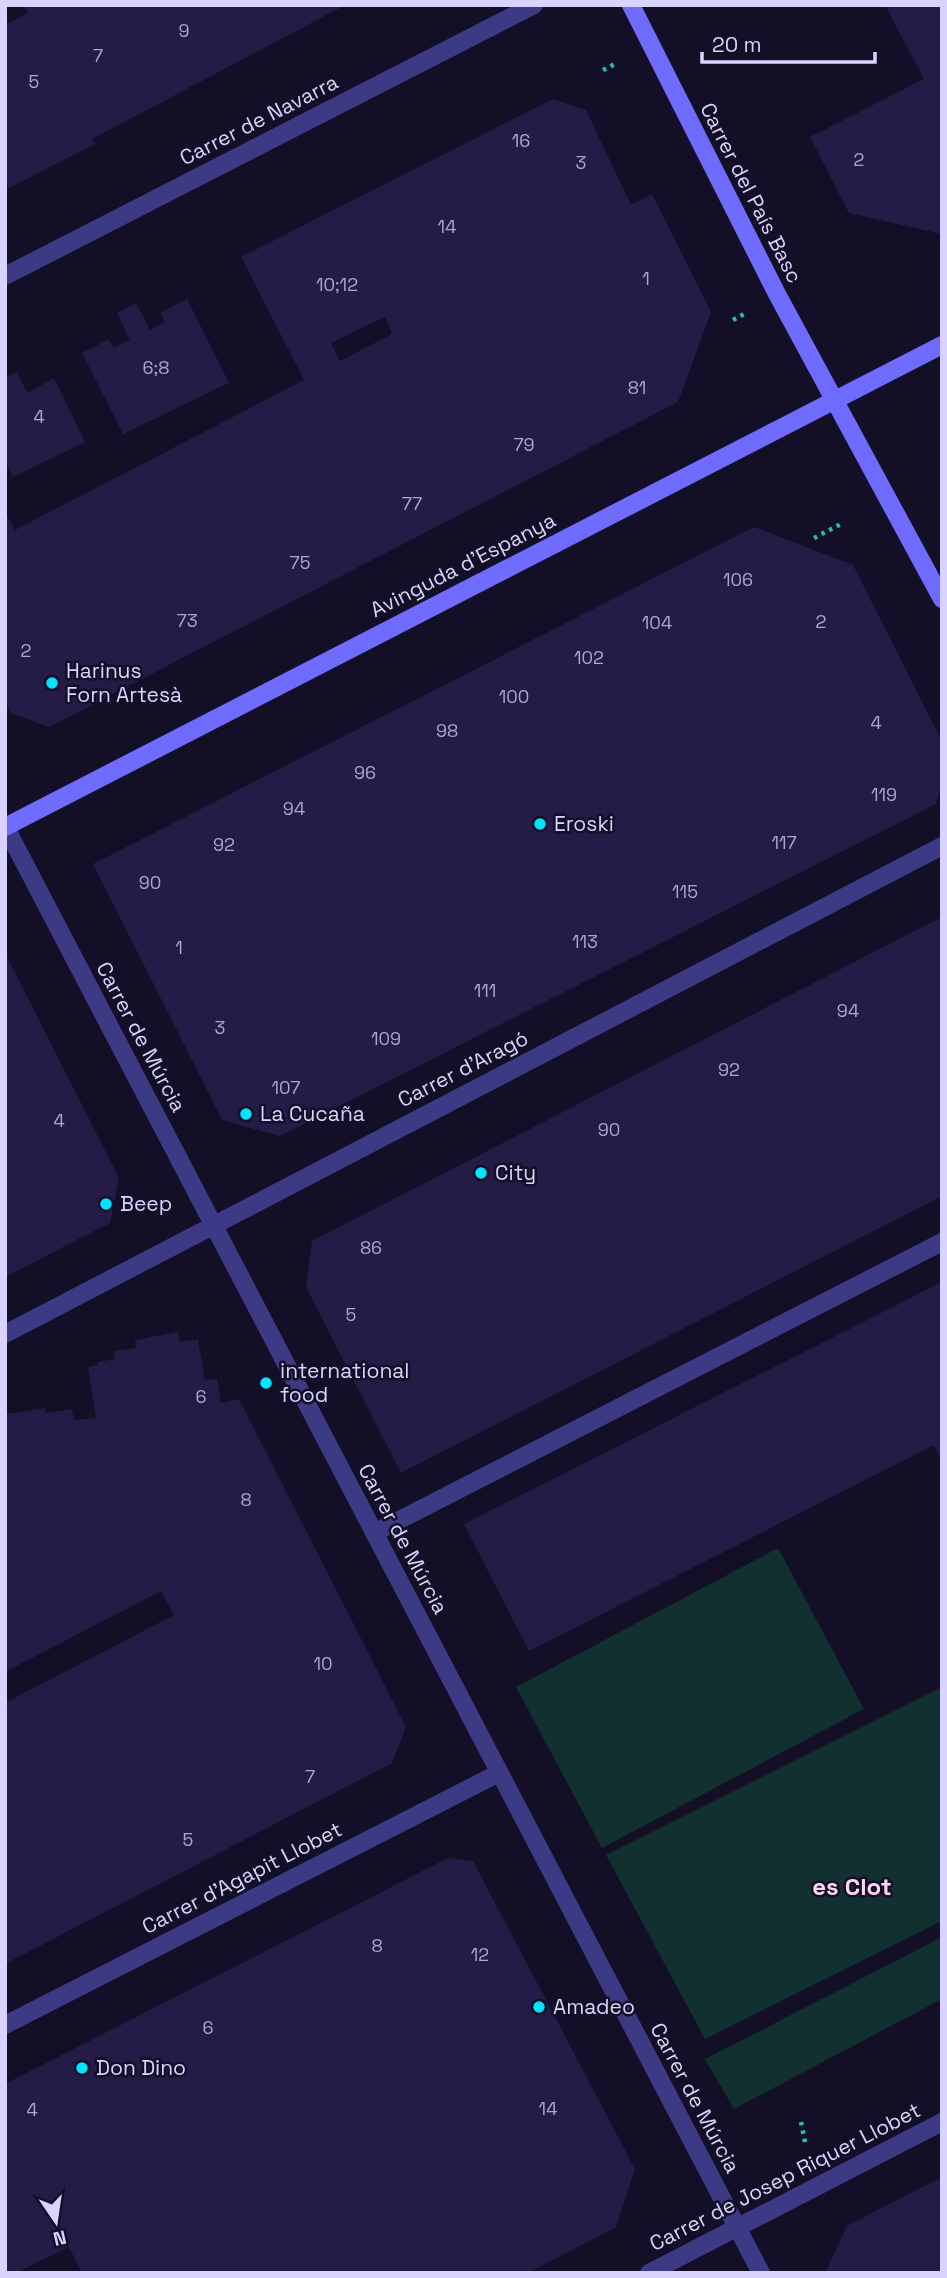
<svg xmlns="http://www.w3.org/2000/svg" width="947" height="2278" viewBox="0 0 947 2278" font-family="'Space Grotesk',sans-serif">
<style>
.green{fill:#12302f}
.building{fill:#241b47;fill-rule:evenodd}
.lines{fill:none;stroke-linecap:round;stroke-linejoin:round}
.path{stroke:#2fb8b0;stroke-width:4.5;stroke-dasharray:3.5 5;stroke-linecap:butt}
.lane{stroke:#3d3a85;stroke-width:18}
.street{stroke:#3d3a85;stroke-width:18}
.secondary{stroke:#6f6bff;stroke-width:18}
.poi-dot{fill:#00e5ff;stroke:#130f26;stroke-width:2.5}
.labels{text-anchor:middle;stroke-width:5;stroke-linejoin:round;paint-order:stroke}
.number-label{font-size:18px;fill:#aca6d1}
.street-label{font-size:21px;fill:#d9d4ff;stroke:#130f26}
.poi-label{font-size:21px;fill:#d9d4ff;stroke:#130f26;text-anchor:start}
.quarter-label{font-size:24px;font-weight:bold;fill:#ffd6f0;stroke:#130f26}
</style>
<rect width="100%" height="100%" fill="#130f26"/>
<g class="green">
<polygon points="778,1548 864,1709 602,1848 516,1687"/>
<polygon points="942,1687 942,1921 705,2039 606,1855"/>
<polygon points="942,1937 942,1999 734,2109 705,2059"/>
</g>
<g class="building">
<polygon points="24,5 345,5 92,139 95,144 9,188 5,180 5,25 28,13"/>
<polygon points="885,5 942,5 942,234 849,213 810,137 924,79"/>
<path d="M553 99 586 110 631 205 652 194 711 312 678 402 49 727 11 713 5 701V512L15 530 304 380 241 257ZM385 317 392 334 340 361 331 343Z"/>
<polygon points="187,299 229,383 123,434 82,353 109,339 114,348 130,340 117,313 136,303 150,330 165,322 161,313"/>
<polygon points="17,372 27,393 54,378 85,442 13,477 5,461 5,378"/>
<polygon points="754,527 853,565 942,741 942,783 936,804 280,1136 222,1120 93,864"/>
<polygon points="942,917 942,1196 401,1473 306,1287 312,1241"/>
<polygon points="5,953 119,1178 110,1223 5,1277"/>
<polygon points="942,1282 942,1461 934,1445 529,1651 464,1524"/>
<polygon points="178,1332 180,1342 198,1339 205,1380 217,1379 221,1403 239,1399 406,1727 392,1763 5,1964 5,1703 174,1615 161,1591 5,1672 6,1414 45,1408 45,1413 72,1409 74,1420 96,1418 88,1367 98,1365 98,1362 115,1359 114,1351 136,1348 135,1340"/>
<polygon points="448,1858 473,1861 635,2169 616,2227 528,2273 82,2273 69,2247 16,2273 5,2273 5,2084"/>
<polygon points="942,2177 942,2273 825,2273 847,2226"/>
</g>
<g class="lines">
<g class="path">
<polyline points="603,70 615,64"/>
<polyline points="733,320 744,314"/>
<polyline points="814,538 841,524"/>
<polyline points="801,2122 806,2147"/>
</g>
<polyline class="lane" points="374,1533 942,1242"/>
<g class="street">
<polyline points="5,276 534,5"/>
<polyline points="5,826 761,2273"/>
<polyline points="5,1334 942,846"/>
<polyline points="5,2025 499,1773"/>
<polyline points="649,2273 942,2122"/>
</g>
<g class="secondary">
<polyline points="631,5 777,294 942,599"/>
<polyline points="5,827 942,345"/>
</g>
</g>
<g class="poi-dot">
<circle cx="52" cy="683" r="7"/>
<circle cx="540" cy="824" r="7"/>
<circle cx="246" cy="1114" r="7"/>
<circle cx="481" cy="1173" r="7"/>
<circle cx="106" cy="1204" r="7"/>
<circle cx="266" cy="1383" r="7"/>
<circle cx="539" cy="2007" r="7"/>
<circle cx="82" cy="2068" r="7"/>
</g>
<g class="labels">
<g class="number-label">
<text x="184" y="37">9</text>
<text x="98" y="62">7</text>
<text x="34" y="88">5</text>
<text x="521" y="147">16</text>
<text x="859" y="166">2</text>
<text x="581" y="169">3</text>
<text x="447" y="233">14</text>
<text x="646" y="285">1</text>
<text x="337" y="291">10;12</text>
<text x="156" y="374">6;8</text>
<text x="637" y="394">81</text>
<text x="39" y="423">4</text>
<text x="524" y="451">79</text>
<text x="412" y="510">77</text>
<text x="300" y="569">75</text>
<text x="738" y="586">106</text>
<text x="187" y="627">73</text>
<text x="821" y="628">2</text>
<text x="657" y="629">104</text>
<text x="26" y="657">2</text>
<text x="589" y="664">102</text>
<text x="514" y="703">100</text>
<text x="876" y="729">4</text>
<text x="447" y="737">98</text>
<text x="365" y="779">96</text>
<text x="884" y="801">119</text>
<text x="294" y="815">94</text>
<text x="784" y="849">117</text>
<text x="224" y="851">92</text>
<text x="150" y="889">90</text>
<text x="685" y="898">115</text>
<text x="585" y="948">113</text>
<text x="179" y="954">1</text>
<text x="485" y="997">111</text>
<text x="848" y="1017">94</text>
<text x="220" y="1034">3</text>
<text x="386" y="1045">109</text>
<text x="729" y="1076">92</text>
<text x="286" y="1094">107</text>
<text x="59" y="1127">4</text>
<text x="609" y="1136">90</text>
<text x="371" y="1254">86</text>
<text x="351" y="1321">5</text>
<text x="201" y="1403">6</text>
<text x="246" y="1506">8</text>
<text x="323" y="1670">10</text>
<text x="310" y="1783">7</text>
<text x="188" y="1846">5</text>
<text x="377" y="1952">8</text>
<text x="480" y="1961">12</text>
<text x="208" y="2034">6</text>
<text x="548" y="2115">14</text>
<text x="32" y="2116">4</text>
</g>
<g class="street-label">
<text transform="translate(259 120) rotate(-27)" y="7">Carrer de Navarra</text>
<text transform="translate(751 193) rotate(63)" y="7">Carrer del País Basc</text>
<text transform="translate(463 565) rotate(-27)" y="7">Avinguda d'Espanya</text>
<text transform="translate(141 1037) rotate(62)" y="7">Carrer de Múrcia</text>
<text transform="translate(463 1069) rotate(-27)" y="7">Carrer d'Aragó</text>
<text transform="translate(403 1539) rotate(62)" y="7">Carrer de Múrcia</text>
<text transform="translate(242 1878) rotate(-27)" y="7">Carrer d'Agapit Llobet</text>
<text transform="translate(695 2098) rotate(62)" y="7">Carrer de Múrcia</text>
<text transform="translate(785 2177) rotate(-27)" y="7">Carrer de Josep Riquer Llobet</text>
</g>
<g class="poi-label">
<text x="66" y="678">Harinus<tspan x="66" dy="24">Forn Artesà</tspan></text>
<text x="554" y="831">Eroski</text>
<text x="260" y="1121">La Cucaña</text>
<text x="495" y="1180">City</text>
<text x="120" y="1211">Beep</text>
<text x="280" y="1378">international<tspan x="280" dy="24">food</tspan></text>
<text x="553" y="2014">Amadeo</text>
<text x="96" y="2075">Don Dino</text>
</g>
<g class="quarter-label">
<text x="852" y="1895">es Clot</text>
</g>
</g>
<rect width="947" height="2278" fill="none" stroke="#d9d4ff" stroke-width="14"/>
<g transform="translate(56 2222) rotate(167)" stroke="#130f26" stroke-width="5" paint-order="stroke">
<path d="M0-5L12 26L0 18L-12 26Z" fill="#d9d4ff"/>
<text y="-10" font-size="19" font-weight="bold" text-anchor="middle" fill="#d9d4ff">N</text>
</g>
<path d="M702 52v10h173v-10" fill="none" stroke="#d9d4ff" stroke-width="3.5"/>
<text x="712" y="52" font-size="21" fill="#d9d4ff" stroke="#130f26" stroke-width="5" paint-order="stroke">20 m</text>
</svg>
